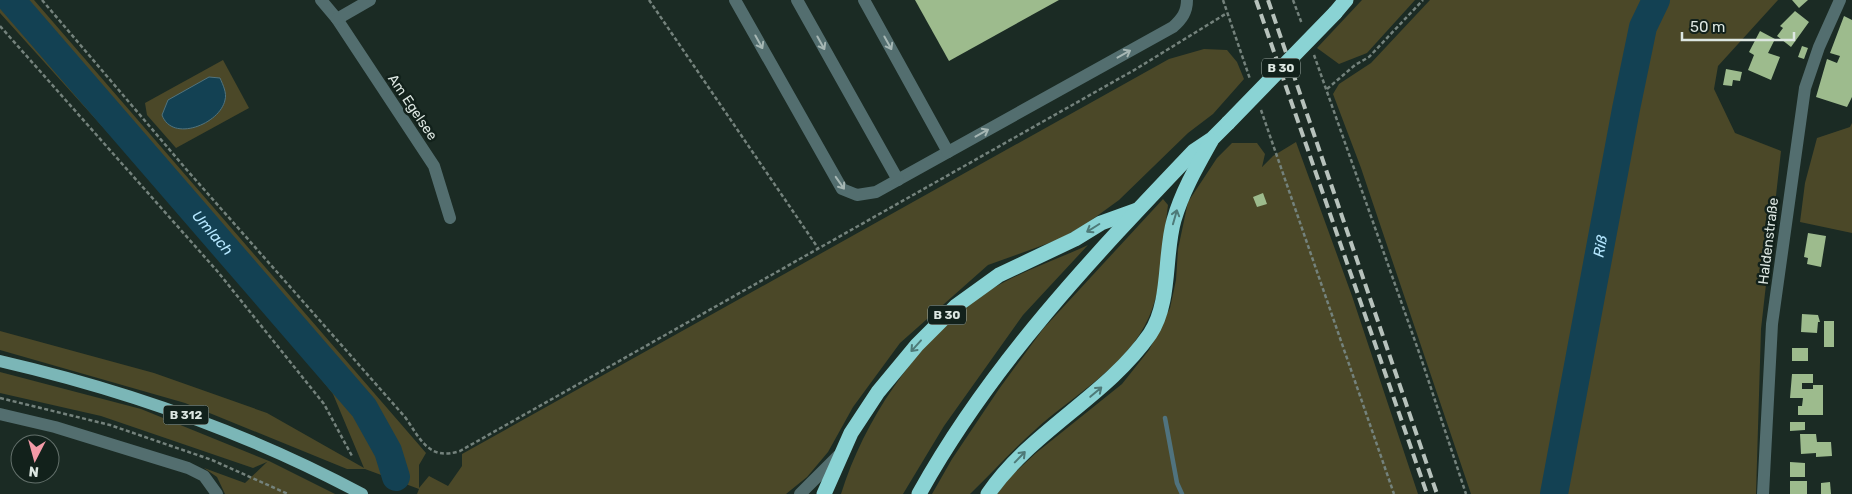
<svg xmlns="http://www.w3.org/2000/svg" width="1852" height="494" viewBox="0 0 1852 494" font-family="Rubik,sans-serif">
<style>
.green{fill:#4b4828}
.water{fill:#134153;stroke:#50737e}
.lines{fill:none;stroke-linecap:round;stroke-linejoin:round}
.stream{stroke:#50737e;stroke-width:4.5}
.river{stroke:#134153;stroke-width:28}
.building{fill:#9dbb8d}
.path{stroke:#74827c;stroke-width:2.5;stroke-dasharray:4 2.5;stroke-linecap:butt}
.minor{stroke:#536e6f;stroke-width:12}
.major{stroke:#7bb6b7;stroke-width:12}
.highway{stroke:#8ad3d4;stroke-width:15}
.rail{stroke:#b7c2bc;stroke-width:4;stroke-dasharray:10 5;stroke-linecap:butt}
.highway-bridge{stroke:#8ad3d4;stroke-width:15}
.oneway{stroke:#a6b7b4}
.oneway2{stroke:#4e7a78}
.labels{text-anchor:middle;stroke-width:5;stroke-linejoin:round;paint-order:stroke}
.shield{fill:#12211b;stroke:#a0aca6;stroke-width:1}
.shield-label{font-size:12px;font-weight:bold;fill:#dde7e2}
.street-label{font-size:14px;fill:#dde7e2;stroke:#12211b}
.water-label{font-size:15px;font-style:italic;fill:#b5e7ff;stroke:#12211b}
</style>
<rect width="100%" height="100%" fill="#1b2b24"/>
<g class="green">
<polygon points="0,0 34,0 426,453 419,465 419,488 429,476 448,486 462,466 462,454 1169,59 1204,49 1227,50 1237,62 1244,79 1213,114 1188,133 1119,200 1086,224 1060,239 988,265 900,343 853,407 828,452 807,477 786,494 417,494 419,489 365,469 347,469 185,403 0,350 0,331 154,373 267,413 364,468 333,394 256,297 0,13"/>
<polygon points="1362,0 1415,0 1367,53 1339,64 1317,48"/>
<polygon points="1430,0 1778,0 1718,66 1714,89 1735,133 1781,151 1761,329 1756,494 1471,494 1361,168 1333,94 1339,84 1371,63"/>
<polygon points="223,60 249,108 176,148 147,115 145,103"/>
<polygon points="1852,123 1852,233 1800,222 1805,183 1817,138 1850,127"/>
<polygon points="1296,142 1352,296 1418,494 997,494 1010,477 1036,453 1122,384 1149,350 1170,308 1176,280 1178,249 1188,202 1217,158 1232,143 1257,143 1265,154 1262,167 1273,156"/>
<path d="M1163 199 1168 205C1163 241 1164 283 1149 317 1127 367 1074 394 1035 430 1012 450 992 473 970 494H932L952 459 999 389 1043 329Z"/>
<path d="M1088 245 1023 315 944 426 903 494H841C864 420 914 347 975 300 1005 277 1054 261 1088 245Z"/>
<polygon points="0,372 141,409 269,461 335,494 225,494 217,477 204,468 245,483 267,462 253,468 101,416 0,393"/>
</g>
<path class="water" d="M209 77 220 78C223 85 227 93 225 100 220 124 172 143 162 115L168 100Z"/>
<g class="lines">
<polyline class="stream" points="1165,418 1177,483 1182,494"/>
<g class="river">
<path id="s1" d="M11 0 364 408 388 451 396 477"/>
<path id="s2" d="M1554 494 1626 109 1643 27 1656 0"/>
</g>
</g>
<g class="building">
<polygon points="915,0 1059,0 949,61"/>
<polygon points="1792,0 1808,0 1799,8"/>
<polygon points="1795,11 1809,22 1791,47 1777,36 1783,28 1780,26"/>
<polygon points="1844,16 1852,20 1852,97 1847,107 1816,97 1827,59 1837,63 1840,56 1830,53"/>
<polygon points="1760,31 1775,39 1768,53 1780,57 1771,80 1748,70 1754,55 1749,52"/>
<polygon points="1802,46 1808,48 1804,59 1798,57"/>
<polygon points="1726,69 1742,72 1740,81 1733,80 1732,86 1723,85"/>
<polygon points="1263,193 1267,204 1257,207 1253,197"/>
<polygon points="1808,233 1826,236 1821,267 1807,264 1808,258 1804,257"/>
<polygon points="1802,314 1818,315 1820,322 1818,322 1817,333 1801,332"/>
<rect x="1824" y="321" width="10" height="26"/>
<rect x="1792" y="348" width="16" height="13"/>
<polygon points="1792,374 1813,374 1813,383 1802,383 1802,389 1813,389 1813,385 1823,385 1823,415 1798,415 1798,406 1802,406 1803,398 1790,398"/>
<polygon points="1790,422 1805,422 1805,430 1790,431"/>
<polygon points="1800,434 1816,434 1817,442 1831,442 1832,456 1816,457 1816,453 1801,454"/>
<polygon points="1790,462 1805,463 1805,477 1790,477"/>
<rect x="1790" y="481" width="17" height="13"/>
<polygon points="1830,482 1831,494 1821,494 1821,483"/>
</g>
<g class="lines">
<g class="path">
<path d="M42 0 186 169 405 417C421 440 429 461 460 451L1136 69 1227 13"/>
<polyline points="649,0 818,248"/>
<polyline points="1223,0 1250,79"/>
<polyline points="1293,0 1302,24"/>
<polyline points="0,26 218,272 324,404 352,456"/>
<polyline points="1314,55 1421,358 1466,494"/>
<polyline points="1327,89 1355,65 1369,57 1423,0"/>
<polyline points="1261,110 1394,494"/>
<polyline points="0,398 110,425 212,460 288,494"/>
</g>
<g class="minor">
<polyline points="321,0 337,19 434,166 450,218"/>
<path d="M735 0 842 189 857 195 876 192 1173 27C1182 19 1187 12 1187 0"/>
<polyline points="797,0 898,180"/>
<polyline points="864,0 948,152"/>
<polyline points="337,19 370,0"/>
<polyline points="0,414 55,427 188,468 204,476 217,494"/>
<polyline points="800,494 838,456"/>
<polyline points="1763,494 1772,324 1805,88 1819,47 1840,0"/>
</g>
<path class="major" d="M0 361C126 390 248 433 362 494"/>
<g class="highway">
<polyline points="1335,13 1346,0"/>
<polyline points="824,494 851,433 878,392 917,345 956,306 999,275 1075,239 1101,223 1137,210"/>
<path d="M919 494C991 364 1092 258 1194 151L1212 139 1228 123"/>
<path d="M988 494C1032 430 1106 397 1150 334 1171 303 1164 254 1174 220 1182 192 1197 166 1211 141"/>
</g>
<g class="rail">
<polyline points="1256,0 1427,494"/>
<polyline points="1268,0 1437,494"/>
</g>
<polyline class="highway-bridge" points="1228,123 1335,13"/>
</g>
<defs><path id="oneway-shaft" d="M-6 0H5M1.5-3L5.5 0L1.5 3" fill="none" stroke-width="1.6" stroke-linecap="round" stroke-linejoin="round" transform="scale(1.25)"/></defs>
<g class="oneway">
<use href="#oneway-shaft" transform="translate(759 42) rotate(61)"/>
<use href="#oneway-shaft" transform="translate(821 43) rotate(61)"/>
<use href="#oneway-shaft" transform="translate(888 43) rotate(61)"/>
<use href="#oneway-shaft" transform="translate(1124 54) rotate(-29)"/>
<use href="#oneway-shaft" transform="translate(982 133) rotate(-29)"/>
<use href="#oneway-shaft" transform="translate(840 183) rotate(55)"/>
</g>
<g class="oneway2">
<use href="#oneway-shaft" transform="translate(1175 217) rotate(-74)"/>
<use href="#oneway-shaft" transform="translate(1093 228) rotate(148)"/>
<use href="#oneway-shaft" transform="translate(916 346) rotate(132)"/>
<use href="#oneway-shaft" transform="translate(1096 392) rotate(-40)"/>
<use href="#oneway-shaft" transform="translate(1020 457) rotate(-46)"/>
</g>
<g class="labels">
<g class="shield">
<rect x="1262" y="58.5" width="38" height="19" rx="4"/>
<rect x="928" y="305.5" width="38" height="19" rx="4"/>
<rect x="163.5" y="405.5" width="45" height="19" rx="4"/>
</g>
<g class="shield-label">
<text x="1281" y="72">B 30</text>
<text x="947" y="319">B 30</text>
<text x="186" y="419">B 312</text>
</g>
<g class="street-label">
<text transform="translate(413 107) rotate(56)" y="5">Am Egelsee</text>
<text transform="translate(1768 241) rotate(-83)" y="5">Haldenstraße</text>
</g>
<g class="water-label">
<text dy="5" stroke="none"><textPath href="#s1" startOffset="308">Umlach</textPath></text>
<text dy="5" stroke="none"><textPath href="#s2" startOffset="252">Riß</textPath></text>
</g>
</g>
<g transform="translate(35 459) rotate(186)"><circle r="24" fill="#12211b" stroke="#63706b"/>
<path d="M0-4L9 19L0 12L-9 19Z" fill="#f39aa7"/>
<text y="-8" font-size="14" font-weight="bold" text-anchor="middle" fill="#dde7e2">N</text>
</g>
<path d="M1682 32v8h112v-8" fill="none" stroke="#dde7e2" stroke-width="2.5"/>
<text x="1690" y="32" font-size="15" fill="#dde7e2" stroke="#12211b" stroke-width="4" paint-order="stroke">50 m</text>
</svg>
